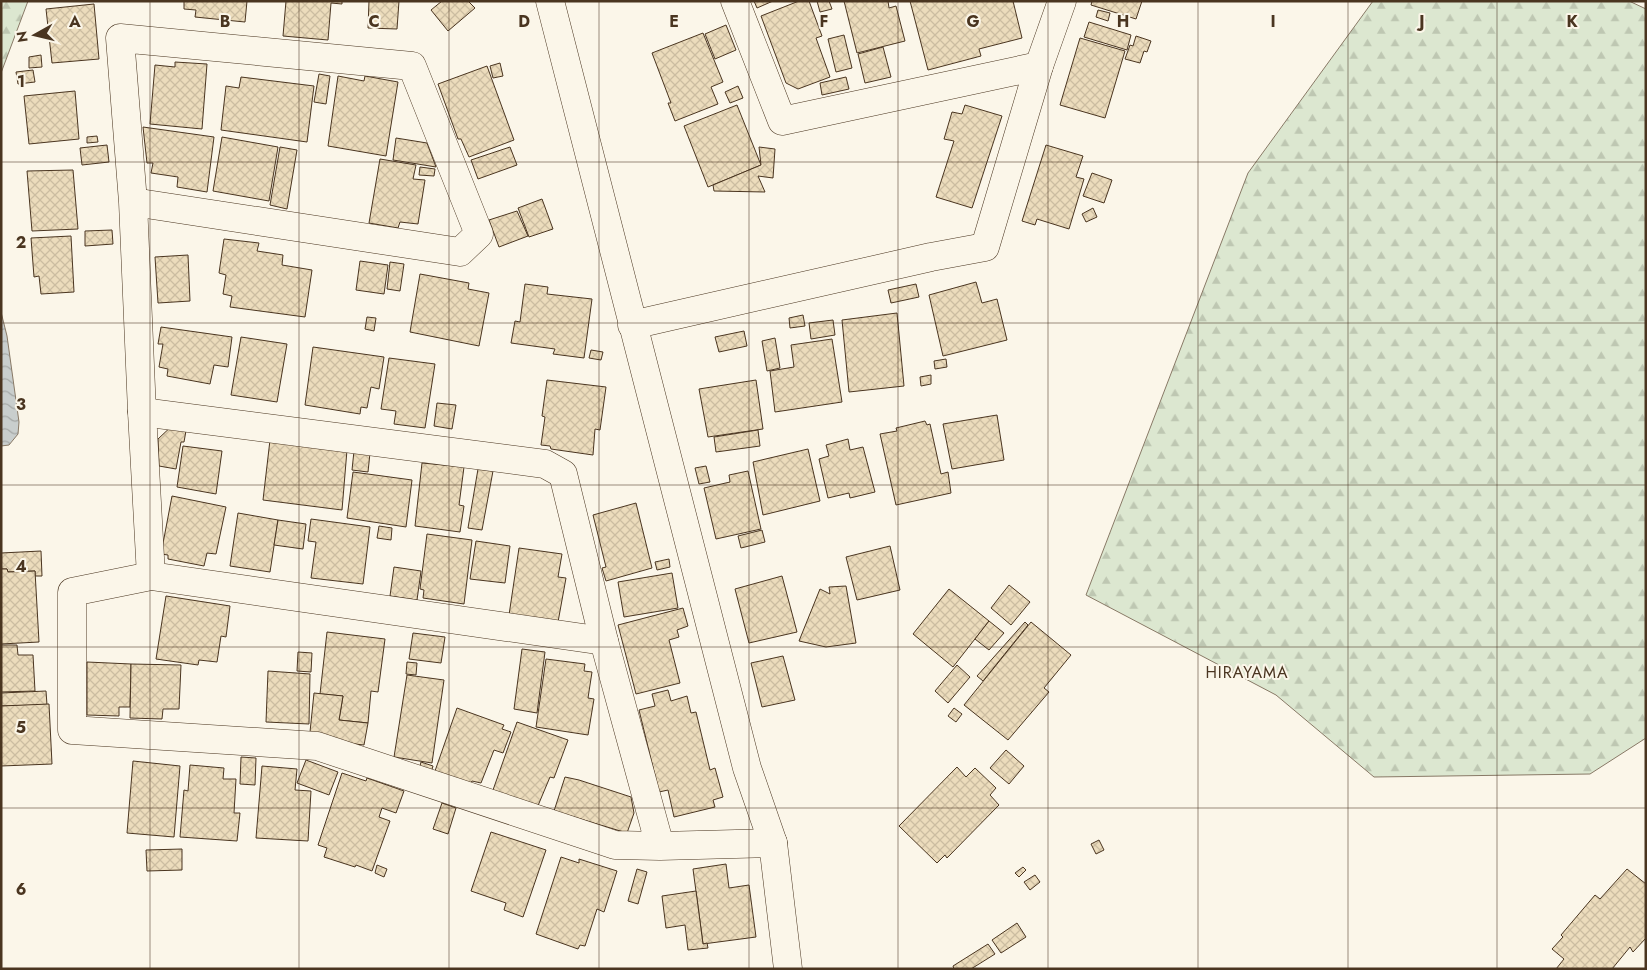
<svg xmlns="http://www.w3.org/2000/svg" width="1647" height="970" viewBox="0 0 1647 970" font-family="Jost,sans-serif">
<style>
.forest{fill:url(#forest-firs);stroke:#887966}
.water{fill:url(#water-waves);stroke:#887966}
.building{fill:url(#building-cross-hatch);stroke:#4a3520}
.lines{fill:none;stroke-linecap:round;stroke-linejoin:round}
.minor-casing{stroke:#4a3520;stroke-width:29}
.minor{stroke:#fbf6e9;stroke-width:28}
.grid{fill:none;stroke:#4a3520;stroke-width:1;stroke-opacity:0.55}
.labels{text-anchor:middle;stroke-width:4;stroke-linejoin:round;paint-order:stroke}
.quarter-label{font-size:16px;letter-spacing:1px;fill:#4a3520;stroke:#fbf6e9}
.grid-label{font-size:16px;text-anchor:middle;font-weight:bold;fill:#4a3520;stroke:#fbf6e9;stroke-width:4;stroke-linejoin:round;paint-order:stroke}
</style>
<defs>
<pattern id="forest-firs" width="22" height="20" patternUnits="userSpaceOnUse" patternTransform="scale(1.25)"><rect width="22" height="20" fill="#dce7d0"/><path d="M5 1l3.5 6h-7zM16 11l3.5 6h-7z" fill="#bec7b2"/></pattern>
<pattern id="water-waves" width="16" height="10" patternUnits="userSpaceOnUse" patternTransform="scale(1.25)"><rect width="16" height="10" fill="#c9cecd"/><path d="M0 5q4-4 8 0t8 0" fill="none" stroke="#a5a8a6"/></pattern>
<pattern id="building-cross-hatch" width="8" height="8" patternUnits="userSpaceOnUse" patternTransform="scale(1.25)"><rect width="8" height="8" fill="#ecdcbc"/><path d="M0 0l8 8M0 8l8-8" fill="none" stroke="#ccbda1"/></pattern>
</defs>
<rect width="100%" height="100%" fill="#fbf6e9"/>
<g class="forest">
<polygon points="1,1 28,1 1,73"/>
<polygon points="1373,1 1629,1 1646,9 1646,738 1590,774 1374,777 1276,695 1086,595 1248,173"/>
</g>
<polygon class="water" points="1,312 7,336 19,422 18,434 9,445 1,446"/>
<g class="building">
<polygon points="184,1 247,1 245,22 195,17 196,10 184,9"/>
<polygon points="286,1 342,1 342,4 331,3 328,40 283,36"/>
<polygon points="369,1 399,1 397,29 368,28"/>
<polygon points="442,1 468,1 475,8 448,31 431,10"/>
<polygon points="754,1 773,1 757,8"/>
<polygon points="799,1 809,1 822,36 816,38 830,77 798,89 786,83 761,16"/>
<polygon points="817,1 829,1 832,9 820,12"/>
<polygon points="844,1 888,1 889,8 896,6 905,41 857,53"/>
<polygon points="910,1 1013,1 1022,38 979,49 981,56 928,70"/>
<polygon points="1092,1 1142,1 1136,19 1091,5"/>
<polygon points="94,4 99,59 52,63 46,9"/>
<polygon points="1098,10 1110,13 1108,21 1096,17"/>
<polygon points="1089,22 1131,35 1127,50 1084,37"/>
<polygon points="726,25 736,50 715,59 705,34"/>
<polygon points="703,33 723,82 711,87 718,104 675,121 668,103 671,103 652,53"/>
<polygon points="844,35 852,68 836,72 828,39"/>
<polygon points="1136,36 1151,41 1147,52 1144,51 1140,63 1125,59 1130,45 1133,46"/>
<polygon points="1080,38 1125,51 1105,118 1060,105"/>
<polygon points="883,47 891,77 865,83 858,54"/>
<polygon points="41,55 42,67 29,68 29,57"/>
<polygon points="175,62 207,64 202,129 150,124 155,65 175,67"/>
<polygon points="500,63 503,76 493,78 490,66"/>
<polygon points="487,66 514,140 469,157 461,139 458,139 438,84"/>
<polygon points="33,70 35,82 18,84 16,72"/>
<polygon points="319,74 330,76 326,104 314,102"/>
<polygon points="338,76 364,81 365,76 398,82 386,156 328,146"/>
<polygon points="241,77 314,86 307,142 221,130 226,86 239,88"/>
<polygon points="846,77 849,89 822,95 820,83"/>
<polygon points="738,86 743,98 730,103 725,92"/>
<polygon points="75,91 79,139 29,144 24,96"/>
<polygon points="737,105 761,165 708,187 684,126"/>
<polygon points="965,105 1002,116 972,208 936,197 954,141 944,139 952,112 962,114"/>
<polygon points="143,127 214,137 207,192 177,187 178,177 151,173 153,163 147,163"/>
<polygon points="97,136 98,142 87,143 87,137"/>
<polygon points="222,137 278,147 269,201 213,191"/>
<polygon points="396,138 427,143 436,167 393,160"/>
<polygon points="107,145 109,162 82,165 80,148"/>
<polygon points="1046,145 1083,156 1076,177 1084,179 1069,229 1037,219 1035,225 1022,221"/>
<polygon points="280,147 297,150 287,209 270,205"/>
<polygon points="510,147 517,165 478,179 471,160"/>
<polygon points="759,147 775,149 773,178 758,176 765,192 714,191 713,185 761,165"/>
<polygon points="380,159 416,165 413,179 425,180 418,224 400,222 398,228 369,223"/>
<polygon points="420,167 435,169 434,176 419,175"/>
<polygon points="73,170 78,229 32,231 27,171"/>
<polygon points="1092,173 1112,180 1104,203 1083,196"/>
<polygon points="542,199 553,229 529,237 518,208"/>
<polygon points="1093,208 1097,217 1086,222 1082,214"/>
<polygon points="517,211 528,236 499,247 489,220"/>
<polygon points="112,230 113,244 85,246 85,231"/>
<polygon points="71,236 74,292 41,294 39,276 34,277 31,238"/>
<polygon points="224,239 259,243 257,251 283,255 282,265 312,270 305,317 230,307 232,296 223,294 226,275 219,273"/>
<polygon points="188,255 190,301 158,303 155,257"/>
<polygon points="360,261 388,265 384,294 356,290"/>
<polygon points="390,262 404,264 400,291 387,289"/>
<polygon points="420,274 469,283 468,289 489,293 479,346 410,332"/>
<polygon points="976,282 982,303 997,299 1007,340 943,356 929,295"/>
<polygon points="525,284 548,287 547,294 592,299 584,358 553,354 555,349 511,343 515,321 520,322"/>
<polygon points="916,284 919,297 891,303 888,290"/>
<polygon points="897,313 904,386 849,392 842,320"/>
<polygon points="803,315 805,326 790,328 789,318"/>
<polygon points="367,317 376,318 374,331 365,329"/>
<polygon points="833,320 835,335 811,339 809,323"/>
<polygon points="161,327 232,337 228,367 214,365 210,384 167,376 168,369 159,367 163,344 158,344"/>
<polygon points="744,331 747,346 719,352 715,337"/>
<polygon points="241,337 287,344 277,402 231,395"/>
<polygon points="775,338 780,368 767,371 762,341"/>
<polygon points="832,339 842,402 775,412 770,371 794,367 791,345"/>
<polygon points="313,347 384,357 379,389 371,387 367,408 361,407 360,414 305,405"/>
<polygon points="591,350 603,352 601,360 589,358"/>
<polygon points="389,358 435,364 425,428 394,424 396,411 381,409"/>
<polygon points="946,359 947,367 935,369 934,361"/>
<polygon points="931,375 931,384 921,386 920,377"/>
<polygon points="547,380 606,387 600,430 595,429 593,455 551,449 550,446 541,445 545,417 542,416"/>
<polygon points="756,380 763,429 708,437 699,389"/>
<polygon points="437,403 456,405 452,429 434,426"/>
<polygon points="997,415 1004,460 952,469 943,424"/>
<polygon points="925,421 927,425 930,424 941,474 948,472 951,493 896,505 880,434 897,431 896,428"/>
<polygon points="175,423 187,425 184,442 181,442 176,469 159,466 158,439"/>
<polygon points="758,430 760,446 716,452 714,437"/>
<polygon points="848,439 850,450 863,447 875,492 850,498 849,493 828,498 819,459 829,456 826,445"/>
<polygon points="270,440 347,450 342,510 263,500"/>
<polygon points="183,446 222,451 216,494 177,487"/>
<polygon points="808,449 820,501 763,515 753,462"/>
<polygon points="354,451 370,453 368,472 352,470"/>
<polygon points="422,463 464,467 459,505 464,506 460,532 415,526"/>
<polygon points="706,466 710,482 699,484 695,468"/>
<polygon points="478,469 493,471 482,530 468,528"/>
<polygon points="748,471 761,529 716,539 704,488 730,482 729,475"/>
<polygon points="353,472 412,480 406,527 347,518"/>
<polygon points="172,496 226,507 216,554 207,553 204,566 168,559 168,555 161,554"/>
<polygon points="636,503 652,568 606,581 602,568 606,567 593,515"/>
<polygon points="238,513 278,520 270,572 230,566"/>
<polygon points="311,519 370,527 363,584 311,578 316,542 308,541"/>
<polygon points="278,520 306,524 303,549 274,545"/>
<polygon points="379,526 392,528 391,540 377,538"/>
<polygon points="762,530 765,542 741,548 738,536"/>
<polygon points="427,534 472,540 464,604 423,598 424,590 420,589"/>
<polygon points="476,541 510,546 505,583 470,579"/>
<polygon points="890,546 900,590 857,600 846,557"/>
<polygon points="519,548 562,554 558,577 566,578 558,622 509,615"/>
<polygon points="41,551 42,576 35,576 35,571 8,572 7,569 1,569 1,553"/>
<polygon points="669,559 670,567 657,570 655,562"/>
<polygon points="394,567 421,571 417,600 390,596"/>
<polygon points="1,569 7,569 8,572 35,571 39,642 1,644"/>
<polygon points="672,573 678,608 624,617 618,582"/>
<polygon points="782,576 797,632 749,643 735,589"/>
<polygon points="1009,585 1030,602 1011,625 991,608"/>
<polygon points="846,586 856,643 826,647 799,641 820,589 830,594 829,587"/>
<polygon points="949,589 989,621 953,667 913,634"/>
<polygon points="166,596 230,606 226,637 221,636 217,662 199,660 198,665 156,659"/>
<polygon points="683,608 688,626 677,630 679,637 669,640 680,683 636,694 618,625"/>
<polygon points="989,621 1004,633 989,650 975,639"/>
<polygon points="1025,622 1028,625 983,681 977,676"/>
<polygon points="1031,622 1071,655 1044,688 1049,692 1008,740 964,705"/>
<polygon points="327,632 385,639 378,692 371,691 368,723 339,720 343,696 320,694"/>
<polygon points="413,633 445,637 441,663 409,659"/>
<polygon points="1,645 17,645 18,655 33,655 35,691 1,692"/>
<polygon points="522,649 545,652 537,713 514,709"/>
<polygon points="298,652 312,653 311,672 297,671"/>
<polygon points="783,656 795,700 762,707 751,663"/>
<polygon points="546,659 585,664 584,671 592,672 588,698 594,699 588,735 536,727"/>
<polygon points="87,662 131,664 130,707 119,707 119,716 87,715"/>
<polygon points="407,662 417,663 416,675 406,674"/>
<polygon points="131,664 181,665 179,709 163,709 162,719 130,718"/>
<polygon points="957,665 970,677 948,703 935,691"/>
<polygon points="268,671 310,674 309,724 266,722"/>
<polygon points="407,675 444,680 432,763 394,757"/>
<polygon points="668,690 671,701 687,696 691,713 696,712 710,770 715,768 723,797 713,800 715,807 674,817 668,790 659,792 639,710 655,706 652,694"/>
<polygon points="46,691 47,705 1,706 1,693"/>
<polygon points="314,693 343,696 339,720 368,723 364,745 337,742 310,732"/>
<polygon points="49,704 52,764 1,766 1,706"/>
<polygon points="457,708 504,725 502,729 511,732 503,753 494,750 481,783 472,781 470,784 435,771"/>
<polygon points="954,708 962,714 956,722 948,716"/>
<polygon points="517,722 568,740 554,778 550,777 537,808 493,790"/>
<polygon points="1006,750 1024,766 1009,784 990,768"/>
<polygon points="241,757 256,758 255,785 240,784"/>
<polygon points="306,760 338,772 329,795 297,783"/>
<polygon points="133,761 180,766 174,837 127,833"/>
<polygon points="421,762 433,766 431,773 419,770"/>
<polygon points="190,765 224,768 223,779 236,779 234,813 240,813 237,841 180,837 184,790 188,791"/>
<polygon points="262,766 297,769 295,790 311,791 308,841 256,838"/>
<polygon points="957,767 966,777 975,768 996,788 990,795 999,805 947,858 945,855 937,863 899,826"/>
<polygon points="342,773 366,781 367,778 404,791 396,813 382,808 379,817 390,821 372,871 356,865 355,867 324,857 327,848 318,845"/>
<polygon points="565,777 579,780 631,797 634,813 627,833 554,811"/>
<polygon points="442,803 456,808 448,834 433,829"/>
<polygon points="491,832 546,850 523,917 504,910 506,903 471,891"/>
<polygon points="1099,840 1104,850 1096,854 1091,844"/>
<polygon points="182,849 182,870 147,871 146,850"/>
<polygon points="561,857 579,863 579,859 617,871 604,912 597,909 585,946 580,945 578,949 536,934"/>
<polygon points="726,864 729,888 749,885 756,937 703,944 693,869"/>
<polygon points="377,865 387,869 384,877 375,873"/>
<polygon points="1023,867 1026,870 1019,877 1015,873"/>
<polygon points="637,869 647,872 638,904 628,901"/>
<polygon points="1627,869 1646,884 1646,938 1633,952 1630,947 1612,969 1556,969 1564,959 1552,949 1563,937 1561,935 1595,895 1600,899"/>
<polygon points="1035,875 1040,882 1030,890 1024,882"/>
<polygon points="696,891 703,944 707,943 708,948 688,950 685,925 666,928 662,896"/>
<polygon points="1017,923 1026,937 1001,953 992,940"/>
<polygon points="988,944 995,954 971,969 954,969 953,966"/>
</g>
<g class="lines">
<g class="minor-casing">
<g id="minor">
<polyline points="550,1 747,768 773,843 788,969"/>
<polyline points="735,1 782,121 1039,66"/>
<polyline points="133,202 460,252 479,234 412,66 120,38 133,202 142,412 151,576"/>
<polyline points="632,325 931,257 985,247 1039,66 1062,1"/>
<polyline points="142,412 545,464 563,474 604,641"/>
<polyline points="660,846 604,641 151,576 72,592 72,730 317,746 615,845 660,846 773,843"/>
</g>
</g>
<use href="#minor" class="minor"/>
</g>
<path class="grid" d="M150 1V969M299 1V969M449 1V969M599 1V969M749 1V969M898 1V969M1048 1V969M1198 1V969M1348 1V969M1497 1V969M1 162H1646M1 323H1646M1 485H1646M1 647H1646M1 808H1646"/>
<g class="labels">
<g class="quarter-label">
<text x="1247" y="678">HIRAYAMA</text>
</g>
</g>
<g class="grid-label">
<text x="75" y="27">A</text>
<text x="225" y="27">B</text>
<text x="374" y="27">C</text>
<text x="524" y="27">D</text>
<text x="674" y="27">E</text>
<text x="824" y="27">F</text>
<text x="973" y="27">G</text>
<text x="1123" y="27">H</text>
<text x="1273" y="27">I</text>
<text x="1422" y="27">J</text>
<text x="1572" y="27">K</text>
<text x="21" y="87">1</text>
<text x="21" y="248">2</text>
<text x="21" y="410">3</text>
<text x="21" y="572">4</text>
<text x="21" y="733">5</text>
<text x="21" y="895">6</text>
</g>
<rect width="1647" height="970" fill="none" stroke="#4a3520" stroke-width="5"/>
<g transform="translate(35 35) rotate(262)" stroke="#fbf6e9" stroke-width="4" paint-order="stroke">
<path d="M0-4L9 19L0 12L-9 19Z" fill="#4a3520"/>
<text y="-8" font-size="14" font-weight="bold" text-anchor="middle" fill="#4a3520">N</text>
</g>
</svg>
